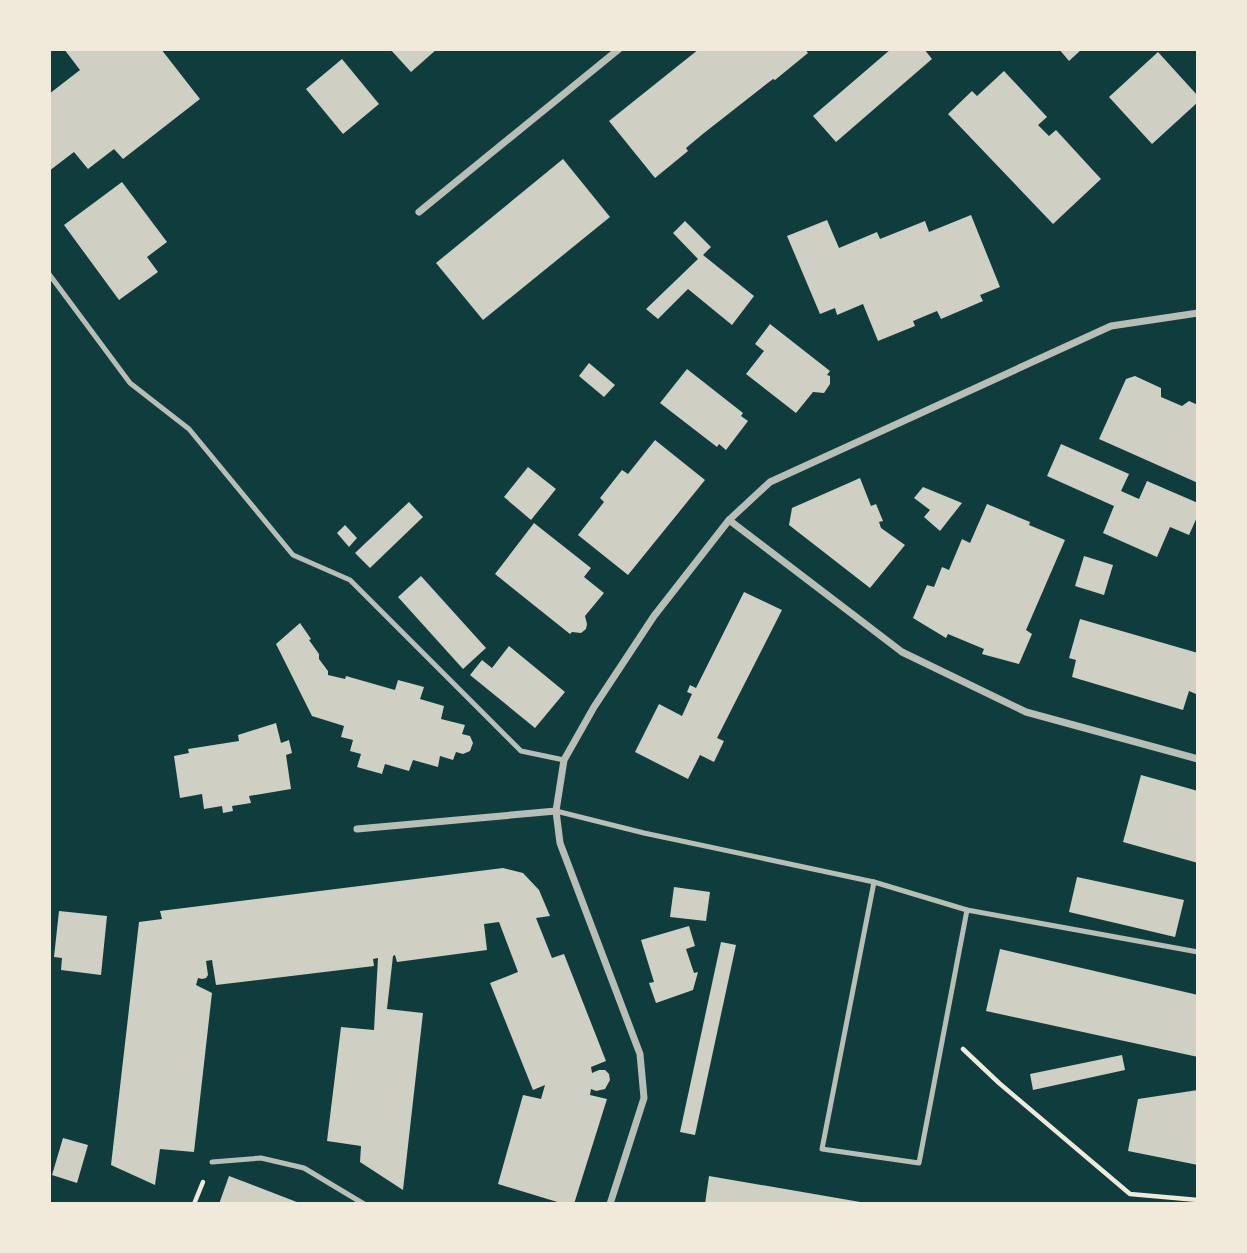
<svg xmlns="http://www.w3.org/2000/svg" width="1247" height="1253" viewBox="0 0 1247 1253" font-family="Spectral,serif">
<style>
.building{fill:#cfcfc3}
.lines{fill:none;stroke-linecap:round;stroke-linejoin:round}
.path{stroke:#f1e9da;stroke-width:4.5}
.service{stroke:#b8beb3;stroke-width:5}
.minor{stroke:#b8beb3;stroke-width:7}
</style>
<rect width="100%" height="100%" fill="#0f3d3e"/>
<g class="building">
<polygon points="64,49 161,49 200,99 123,159 114,149 88,169 74,152 49,171 49,94 80,70"/>
<polygon points="390,49 437,49 411,72"/>
<polygon points="699,49 805,49 808,53 775,80 773,79 704,133 686,148 688,151 655,178 609,121"/>
<polygon points="891,49 924,49 932,59 836,142 813,116"/>
<polygon points="1059,49 1082,49 1069,61"/>
<polygon points="1158,52 1198,96 1198,102 1152,144 1109,97"/>
<polygon points="342,59 379,104 343,134 306,89"/>
<polygon points="1004,71 1047,117 1038,125 1049,136 1056,130 1101,179 1053,224 948,114 972,91 977,96"/>
<polygon points="563,159 610,217 483,320 436,263"/>
<polygon points="122,182 167,242 147,257 158,272 119,300 64,225"/>
<polygon points="971,215 1000,287 980,295 983,301 941,319 937,311 913,321 915,326 878,341 863,304 837,315 835,308 820,314 787,236 827,220 839,248 877,232 880,239 925,221 929,232"/>
<polygon points="685,221 711,247 703,255 754,296 732,325 688,289 658,319 646,309 698,259 673,233"/>
<polygon points="770,324 830,371 827,375 830,376 830,384 824,393 813,392 796,413 746,374 764,351 755,344"/>
<polygon points="589,363 615,385 604,397 579,376"/>
<polygon points="687,369 743,413 741,416 748,421 726,450 719,444 717,447 660,403"/>
<polygon points="1135,376 1161,388 1161,397 1182,406 1189,401 1198,405 1198,483 1099,439 1126,379"/>
<polygon points="655,440 705,480 628,575 578,535 604,502 600,498 622,470 628,474"/>
<polygon points="1061,444 1129,474 1121,491 1139,499 1147,481 1198,503 1198,515 1189,535 1170,527 1157,557 1103,533 1114,506 1047,476"/>
<polygon points="528,467 556,489 531,520 504,497"/>
<polygon points="860,478 871,506 876,504 883,521 879,522 881,528 905,545 870,588 789,525 792,508"/>
<polygon points="923,487 962,503 940,531 924,517 930,510 914,498"/>
<polygon points="409,502 423,517 370,568 355,553"/>
<polygon points="987,504 1030,522 1029,525 1065,540 1026,630 1032,634 1019,664 982,654 984,649 948,634 946,638 913,618 927,585 934,587 942,567 949,570 962,539 970,543"/>
<polygon points="534,523 591,568 584,577 604,593 585,616 587,624 586,629 581,633 572,632 570,634 495,574"/>
<polygon points="345,525 357,538 349,547 337,533"/>
<polygon points="1084,556 1113,565 1104,595 1075,586"/>
<polygon points="421,576 486,648 463,669 398,597"/>
<polygon points="744,592 782,610 717,738 724,741 714,762 700,755 688,779 635,752 659,704 682,716 692,694 687,692 690,685 696,688"/>
<polygon points="1080,619 1198,653 1198,687 1196,694 1189,691 1183,710 1072,677 1076,660 1069,658"/>
<polygon points="300,623 311,639 309,640 319,654 319,659 328,671 328,675 345,679 346,676 395,690 398,680 424,687 420,699 444,706 441,719 465,725 462,734 470,736 473,743 470,751 463,754 456,752 453,760 440,756 438,767 413,760 409,771 385,764 382,774 357,767 361,754 350,751 353,740 341,737 344,726 312,716 276,644"/>
<polygon points="509,646 565,692 535,728 470,675 482,660 492,668"/>
<polygon points="276,723 281,743 289,740 292,753 286,755 291,789 249,796 251,803 232,806 233,811 223,813 222,806 204,809 202,794 180,798 174,756 189,753 188,749 239,741 238,735"/>
<polygon points="1141,775 1198,791 1198,863 1123,842"/>
<polygon points="503,868 523,873 539,890 550,916 536,918 552,958 564,954 606,1061 591,1067 592,1073 599,1070 605,1070 609,1074 610,1080 605,1089 596,1091 591,1089 590,1095 607,1099 574,1204 564,1204 498,1184 523,1095 541,1099 545,1085 533,1090 490,983 518,972 499,922 484,924 487,950 397,962 395,955 393,956 387,1009 423,1013 403,1190 360,1162 361,1146 327,1141 341,1027 374,1030 378,958 373,959 374,966 216,985 212,960 206,961 208,975 206,978 202,979 198,978 196,985 212,993 194,1152 160,1149 155,1185 111,1165 139,922 162,919 160,911"/>
<polygon points="1077,877 1184,900 1175,937 1069,912"/>
<polygon points="674,887 710,892 706,921 670,917"/>
<polygon points="59,911 107,916 101,975 61,970 62,958 54,957"/>
<polygon points="689,926 695,946 686,949 694,973 698,972 693,990 656,1003 649,983 654,982 641,940"/>
<polygon points="721,942 736,945 695,1135 680,1132"/>
<polygon points="1000,949 1198,995 1198,1057 986,1011"/>
<polygon points="1122,1055 1125,1070 1033,1090 1030,1074"/>
<polygon points="1198,1090 1198,1165 1128,1151 1138,1099"/>
<polygon points="63,1138 88,1145 77,1183 52,1175"/>
<polygon points="229,1176 302,1204 219,1204"/>
<polygon points="709,1176 866,1203 866,1204 705,1204"/>
</g>
<g class="lines">
<g class="path">
<polyline points="963,1049 999,1083 1130,1194 1198,1200"/>
<polyline points="194,1204 203,1182"/>
</g>
<g class="service">
<polyline points="49,274 130,383 189,429 293,555 350,580 521,751 564,760"/>
<polyline points="556,811 644,833 874,882 967,910 1198,952"/>
<polyline points="874,882 822,1149 919,1163 967,910"/>
<polyline points="212,1162 261,1158 304,1168 364,1204"/>
</g>
<g class="minor">
<polyline points="419,212 619,49"/>
<polyline points="729,520 902,652 1026,712 1198,759"/>
<polyline points="357,829 556,811"/>
<polyline points="610,1204 644,1098 640,1054 560,843 556,811 564,760 594,707 654,616 729,520 770,482 1111,326 1198,313"/>
</g>
</g>
<rect width="1247" height="1253" fill="none" stroke="#f1e9da" stroke-width="102"/>
</svg>
